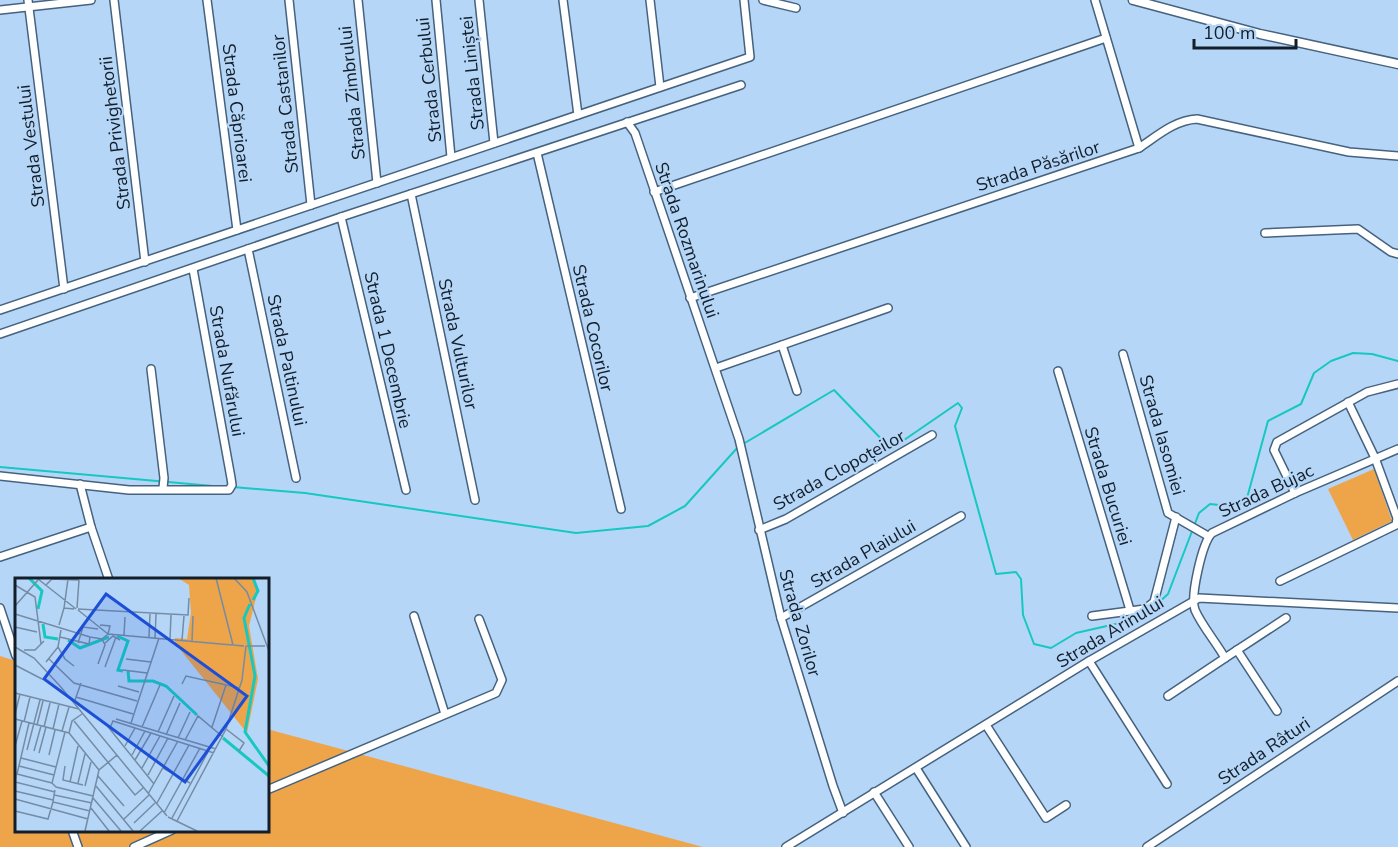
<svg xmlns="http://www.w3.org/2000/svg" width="1398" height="847" viewBox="0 0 1398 847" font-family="'Nunito Sans',sans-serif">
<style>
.green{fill:#eea449}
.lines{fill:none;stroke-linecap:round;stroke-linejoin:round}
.stream{stroke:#16c8bf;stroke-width:2}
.minor-casing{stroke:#45627e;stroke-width:10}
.major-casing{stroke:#45627e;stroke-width:11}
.minor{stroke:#fff;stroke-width:7}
.major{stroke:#fff;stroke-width:8}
.labels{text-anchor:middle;stroke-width:4.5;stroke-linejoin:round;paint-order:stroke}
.street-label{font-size:18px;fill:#121e2a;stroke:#b6d6f7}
.inset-river{fill:none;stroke:#16c8bf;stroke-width:3}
.inset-road{fill:none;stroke:#748ca5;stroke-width:1.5}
.view{fill:#1d4ed8;fill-opacity:0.15;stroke:#1d4ed8;stroke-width:3}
.inset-edge{fill:none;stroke:#121e2a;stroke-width:3}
</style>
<rect width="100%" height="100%" fill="#b6d6f7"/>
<g class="green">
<polygon points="1374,469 1392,521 1353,540 1328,489"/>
<polygon points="0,656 16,661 16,830 267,830 267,729 703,847 0,847"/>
</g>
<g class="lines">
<g class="stream">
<polyline points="743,444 834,390 891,449 958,403 962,408 955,426 996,574 1016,572 1021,579 1023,615 1034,644 1051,648 1076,633 1142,618 1168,594 1199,513 1210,504 1237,507 1247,498 1268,421 1301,404 1314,373 1331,361 1353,353 1372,354 1398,361"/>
<polyline points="0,467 224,487"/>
<polyline points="233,487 305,493 576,533 648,526 685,506 738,447"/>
</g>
<g class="minor-casing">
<g id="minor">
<polyline points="28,0 64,289"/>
<polyline points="114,0 145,262"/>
<polyline points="207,0 237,230"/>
<polyline points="289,0 311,205"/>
<polyline points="358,0 377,183"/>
<polyline points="436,0 451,157"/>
<polyline points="479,0 494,143"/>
<polyline points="563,0 578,115"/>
<polyline points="650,0 660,87"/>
<polyline points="763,0 796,8"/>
<polyline points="1095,0 1139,148"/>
<polyline points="0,10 91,0"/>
<polyline points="627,122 635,133 739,439 781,618 833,786 843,813"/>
<polyline points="537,153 621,509"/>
<polyline points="654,192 1106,38"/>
<polyline points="411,194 475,500"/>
<polyline points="341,217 406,490"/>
<polyline points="1265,233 1358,229 1391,252 1398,254"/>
<polyline points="248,249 296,478"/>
<path d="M690 298 1139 148C1157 136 1175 120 1197 119L1349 152 1398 156"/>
<polyline points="0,310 750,57 744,0"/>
<polyline points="0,334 341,217 741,85"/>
<polyline points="782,345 797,391"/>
<polyline points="1123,354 1168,513 1208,536"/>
<polyline points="716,368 888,308"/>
<polyline points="151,369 164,478 163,488"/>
<polyline points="1058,371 1130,610"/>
<polyline points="0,476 129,490 229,490 232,485 231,478 193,269"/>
<polyline points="80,484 91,527 109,580"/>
<polyline points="1295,493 1274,450 1277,442 1367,392 1398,384"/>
<polyline points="759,530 786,519 932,435"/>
<polyline points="0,557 91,527"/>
<polyline points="1280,581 1396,525 1397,518 1375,458 1348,402"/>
<polyline points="0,608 16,656"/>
<polyline points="414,616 445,714"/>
<polyline points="1092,616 1145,609 1154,602 1176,517"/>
<polyline points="781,618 961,516"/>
<path d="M1286 618 1225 658C1216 642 1202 626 1195 610 1190 597 1202 543 1212 533L1295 493 1398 449"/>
<polyline points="1237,650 1277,711"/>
<polyline points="1089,661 1167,784"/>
<polyline points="1168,696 1225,658"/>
<polyline points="986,725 1046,818 1066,805"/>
<polyline points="916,768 966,847"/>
<polyline points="267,790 496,693 502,680 479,619"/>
<polyline points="874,792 909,847"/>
<polyline points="72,830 78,847"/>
<polyline points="134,847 172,830"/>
<polyline points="786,847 1089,661 1199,598 1398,608"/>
<polyline points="1147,847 1398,681"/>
</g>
</g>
<g class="major-casing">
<polyline id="major" points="1133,0 1260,34 1398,64"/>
</g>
<use href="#minor" class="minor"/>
<use href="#major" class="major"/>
</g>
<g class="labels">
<g class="street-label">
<text transform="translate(472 73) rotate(-96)" y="6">Strada Liniștei</text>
<text transform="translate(429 80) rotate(-96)" y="6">Strada Cerbului</text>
<text transform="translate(352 93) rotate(-96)" y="6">Strada Zimbrului</text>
<text transform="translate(285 104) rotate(-96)" y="6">Strada Castanilor</text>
<text transform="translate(237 113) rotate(83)" y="6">Strada Căprioarei</text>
<text transform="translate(115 133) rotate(-97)" y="6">Strada Privighetorii</text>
<text transform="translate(31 146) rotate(-97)" y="6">Strada Vestului</text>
<text transform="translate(1038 166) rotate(-18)" y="6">Strada Păsărilor</text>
<text transform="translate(687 240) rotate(71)" y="6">Strada Rozmarinului</text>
<text transform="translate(593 328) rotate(77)" y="6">Strada Cocorilor</text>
<text transform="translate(458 344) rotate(78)" y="6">Strada Vulturilor</text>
<text transform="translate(388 350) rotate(77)" y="6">Strada 1 Decembrie</text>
<text transform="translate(287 360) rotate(78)" y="6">Strada Paltinului</text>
<text transform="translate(227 371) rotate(80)" y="6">Strada Nufărului</text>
<text transform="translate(1162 435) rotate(74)" y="6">Strada Iasomiei</text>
<text transform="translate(839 470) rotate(-29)" y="6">Strada Clopoțeilor</text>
<text transform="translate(1108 486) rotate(73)" y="6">Strada Bucuriei</text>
<text transform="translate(1266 491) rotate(-25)" y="6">Strada Bujac</text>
<text transform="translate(863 554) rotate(-30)" y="6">Strada Plaiului</text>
<text transform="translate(800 623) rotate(74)" y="6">Strada Zorilor</text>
<text transform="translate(1110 632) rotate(-31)" y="6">Strada Arinului</text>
<text transform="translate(1264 751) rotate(-34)" y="6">Strada Râturi</text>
</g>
</g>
<g transform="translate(15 578)">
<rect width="254" height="254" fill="#b6d6f7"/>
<path d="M163 0H240L242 16 234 48 243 101 232 155 160 65V60L172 61 176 35 174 7Z" fill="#eea449"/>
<path class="inset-river" d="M14 0 27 13 23 31M238 22 243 13 238 0M235 26 229 40 240 98 230 154 254 188M28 46 30 59 43 61M102 58 113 63 103 92 108 93M53 62 65 70 94 59M113 93 114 103H138L151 108 182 137M208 160 254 198"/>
<path class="inset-road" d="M201 0 218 67 229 68M219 0 232 14 254 73M23 1 61 31M0 7 20 19 26 66M31 7 37 1 64 2M0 28 23 2M49 30 53 1M62 30 64 2M63 31 173 37 174 20M63 32 93 56M0 36 75 59 87 61 93 56M44 47 49 30 59 31M85 47 95 48 93 56M0 49 22 54M93 56 217 67M109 57 110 39M45 59 74 66 75 59M134 59 135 36M140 60 141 36M155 61 156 37M167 62 169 38M177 63 178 38M63 65 68 49 83 51M89 66 98 58 105 62M231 68H250M0 69 19 80 45 108 152 238M43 69 50 81 59 88M9 72H20L29 63M34 81 59 105 122 123M111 81 136 84M31 84 43 69 46 52M83 86 90 67 87 61M0 87 27 101M90 89 101 59M108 92 132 95M167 106 171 98 225 110M103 108 124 114M0 115 64 131M61 119 118 136M59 125 66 105M0 136 5 116M0 141 54 155 84 192M101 141 201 171M59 143 120 217 128 210M9 144 15 119M90 145 139 206M116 145 144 60M22 147 28 123M29 149 35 125M127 149 145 107M197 149 211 107M95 150 98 143 199 175M38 151 44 126M211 151 229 165 224 173M47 153 54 129M143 154 159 118M54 155 57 143 67 136M151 157 165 125M163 160 175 134M170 162 183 138 208 159M0 168 7 143M110 168 120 150M12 172 25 122M19 173 26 148M24 175 31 149M34 177 40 152M117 177 130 153M6 180 41 189M120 182 136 155M4 188 39 197M50 188 48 202 68 207M127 190 145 158M148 190 175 205M1 196 0 204 40 214M2 196 14 145M2 196 37 205M133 197 153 160M83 198 109 228M55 204 63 168M63 205 70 176M70 208 76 184M81 208 118 253M41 209 37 205 50 154M41 209 78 218M40 212 39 217 77 225M0 213 38 222M133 216 163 163M39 217 38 224 75 233M78 220 106 253M0 221 73 241M142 225 174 167M76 230 94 253M0 233 33 241 38 224M149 235 185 170M153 239 182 253M157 240 193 174M109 241 134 217M162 243 211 151 227 102 231 68M119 245 140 225M70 253 84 192 102 177M125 253 147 233"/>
<path class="view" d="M91 16 232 118 170 204 29 101Z"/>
<rect width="254" height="254" class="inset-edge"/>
</g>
<path d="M1194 39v9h102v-9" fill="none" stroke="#121e2a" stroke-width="3"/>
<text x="1203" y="39" font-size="18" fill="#121e2a" stroke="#b6d6f7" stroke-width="4.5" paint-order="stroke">100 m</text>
</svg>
